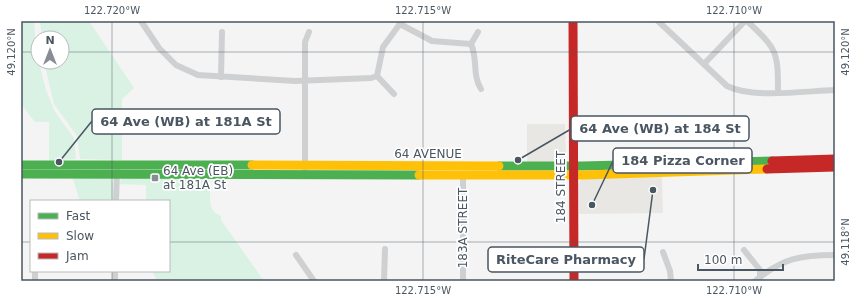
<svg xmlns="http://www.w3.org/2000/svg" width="856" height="302" viewBox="0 0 856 302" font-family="'DejaVu Sans',sans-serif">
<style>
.commercial{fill:#e8e7e3}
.green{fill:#d9f2e3}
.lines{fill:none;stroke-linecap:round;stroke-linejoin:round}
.street{stroke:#ced0d2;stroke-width:6}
.fast{stroke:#4caf50;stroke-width:9}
.slow{stroke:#ffc107;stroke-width:9}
.jam{stroke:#c62828;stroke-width:9}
.ticks{fill:none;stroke:#4a5661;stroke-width:1;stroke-opacity:0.45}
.poi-dot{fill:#868d94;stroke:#fff;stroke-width:1.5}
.labels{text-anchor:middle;stroke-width:3.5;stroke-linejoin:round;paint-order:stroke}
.street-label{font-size:12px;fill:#4a5661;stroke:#fff}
.poi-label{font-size:12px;fill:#4a5661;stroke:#fff;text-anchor:start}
.leader{fill:none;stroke:#4a5661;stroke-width:1.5}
.callout-dot{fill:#4a5661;stroke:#fff;stroke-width:1.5}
.callout{fill:#fff;stroke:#4a5661;stroke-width:1.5}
.callout-label{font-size:13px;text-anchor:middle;font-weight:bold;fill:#4a5661}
.neatline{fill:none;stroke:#4a5661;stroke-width:1.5}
.ticks-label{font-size:10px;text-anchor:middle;fill:#4a5661}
</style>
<rect width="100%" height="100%" fill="#f4f4f4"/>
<g class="commercial">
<polygon points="527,124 565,124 566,156 564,162 527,164"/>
<polygon points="662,175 663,213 579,214 578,184 581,179"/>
</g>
<g class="green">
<polygon points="21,21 34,21 36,50 46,90 55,112 74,138 76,159 57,160 56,163 49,163 49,122 35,122 21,104"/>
<polygon points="40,21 89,21 134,88 122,99 122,160 80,159 77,136 54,104 44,62 62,62 62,38 42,38"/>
<polygon points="72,176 109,177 113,182 113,201 80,201"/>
<path d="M122 177H208C214 190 203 210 221 216V220L264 281H157L152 271H169V201H146V185L119 184Z"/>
</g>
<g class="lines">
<g class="street">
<polyline points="141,21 159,48 176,65 198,75 295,81 371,78 377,76 383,47 402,21"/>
<path d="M658 21 727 86C753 99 805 91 835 90"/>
<path d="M747 21C777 49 778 51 778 92"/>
<polyline points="400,24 432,41 471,44"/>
<path d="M471 44C478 59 472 75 481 89"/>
<polyline points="471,44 478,32"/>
<polyline points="704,64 745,21"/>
<polyline points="377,76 394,94"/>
<polyline points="221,77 222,32"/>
<polyline points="305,168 305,42 309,32"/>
<polyline points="116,201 117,171"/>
<polyline points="744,250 760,270 760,279"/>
<polyline points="663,252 670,271 671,281"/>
<polyline points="296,255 314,281"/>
<polyline points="35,281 35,271"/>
<polyline points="115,281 115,271"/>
<polyline points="384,281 385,249"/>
<polyline points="463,281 463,174"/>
<path d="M755 281C783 258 800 255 835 255"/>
</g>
<g class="fast">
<polyline points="21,165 252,165"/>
<polyline points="499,166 583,166 772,161"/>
<polyline points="21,174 419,175"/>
</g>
<g class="slow">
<polyline points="252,165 499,166"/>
<polyline points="419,175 584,175 767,169"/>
</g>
<g class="jam">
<polyline points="573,21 574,281"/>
<polyline points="772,161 835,159"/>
<polyline points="767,169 835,167"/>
</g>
</g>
<path class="ticks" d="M112 21V201M423 21V281M734 21V281M21 52H38M62 52H835M21 242H31M169 242H835M112 271V281"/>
<rect class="poi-dot" x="151" y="174" width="8" height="8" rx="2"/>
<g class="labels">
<g class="street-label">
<text x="428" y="158">64 AVENUE</text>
<text transform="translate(561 187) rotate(-90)" y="4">184 STREET</text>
<text transform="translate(463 228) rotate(-90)" y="4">183A STREET</text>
</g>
<g class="poi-label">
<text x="163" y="175">64 Ave (EB)<tspan x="163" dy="14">at 181A St</tspan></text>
</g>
</g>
<path class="leader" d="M59 162L92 121M518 160L571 129M592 205L613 161M653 190L644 259"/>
<g class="callout-dot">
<circle cx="59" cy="162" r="4"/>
<circle cx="518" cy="160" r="4"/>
<circle cx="592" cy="205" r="4"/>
<circle cx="653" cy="190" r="4"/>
</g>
<g class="callout">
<rect x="92" y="109" width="188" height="25" rx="4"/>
<rect x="571" y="116" width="178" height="25" rx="4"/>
<rect x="613" y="148" width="139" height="25" rx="4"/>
<rect x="488" y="247" width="156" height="25" rx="4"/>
</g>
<g class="callout-label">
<text x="186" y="126">64 Ave (WB) at 181A St</text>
<text x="660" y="133">64 Ave (WB) at 184 St</text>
<text x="683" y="165">184 Pizza Corner</text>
<text x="566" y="264">RiteCare Pharmacy</text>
</g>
<rect width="856" height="302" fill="none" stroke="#ffffff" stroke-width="44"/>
<rect x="30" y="200" width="140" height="72" fill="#ffffff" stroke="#b7bbc0"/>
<rect x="38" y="213" width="20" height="6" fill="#4caf50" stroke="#b7bbc0"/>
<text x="66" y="220" font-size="12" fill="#4a5661">Fast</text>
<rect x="38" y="233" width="20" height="6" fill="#ffc107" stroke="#b7bbc0"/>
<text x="66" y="240" font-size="12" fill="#4a5661">Slow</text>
<rect x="38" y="253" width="20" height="6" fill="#c62828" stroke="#b7bbc0"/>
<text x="66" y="260" font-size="12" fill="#4a5661">Jam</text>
<g transform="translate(50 50)"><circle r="19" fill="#ffffff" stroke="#b7bbc0"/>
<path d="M0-3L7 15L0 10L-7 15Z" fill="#868d94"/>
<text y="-6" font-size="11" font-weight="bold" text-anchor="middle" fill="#4a5661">N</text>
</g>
<path d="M698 264v6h85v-6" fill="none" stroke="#4a5661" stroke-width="2"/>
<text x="704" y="264" font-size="12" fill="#4a5661" stroke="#ffffff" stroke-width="3" paint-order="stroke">100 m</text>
<rect x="22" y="22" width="812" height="258" class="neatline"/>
<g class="ticks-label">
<text x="112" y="14">122.720°W</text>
<text x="423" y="14">122.715°W</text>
<text x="734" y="14">122.710°W</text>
<text transform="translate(11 52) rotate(-90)" y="4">49.120°N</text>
<text transform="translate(845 52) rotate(-90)" y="4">49.120°N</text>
<text transform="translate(845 242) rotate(-90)" y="4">49.118°N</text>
<text x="423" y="294">122.715°W</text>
<text x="734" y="294">122.710°W</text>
</g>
</svg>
